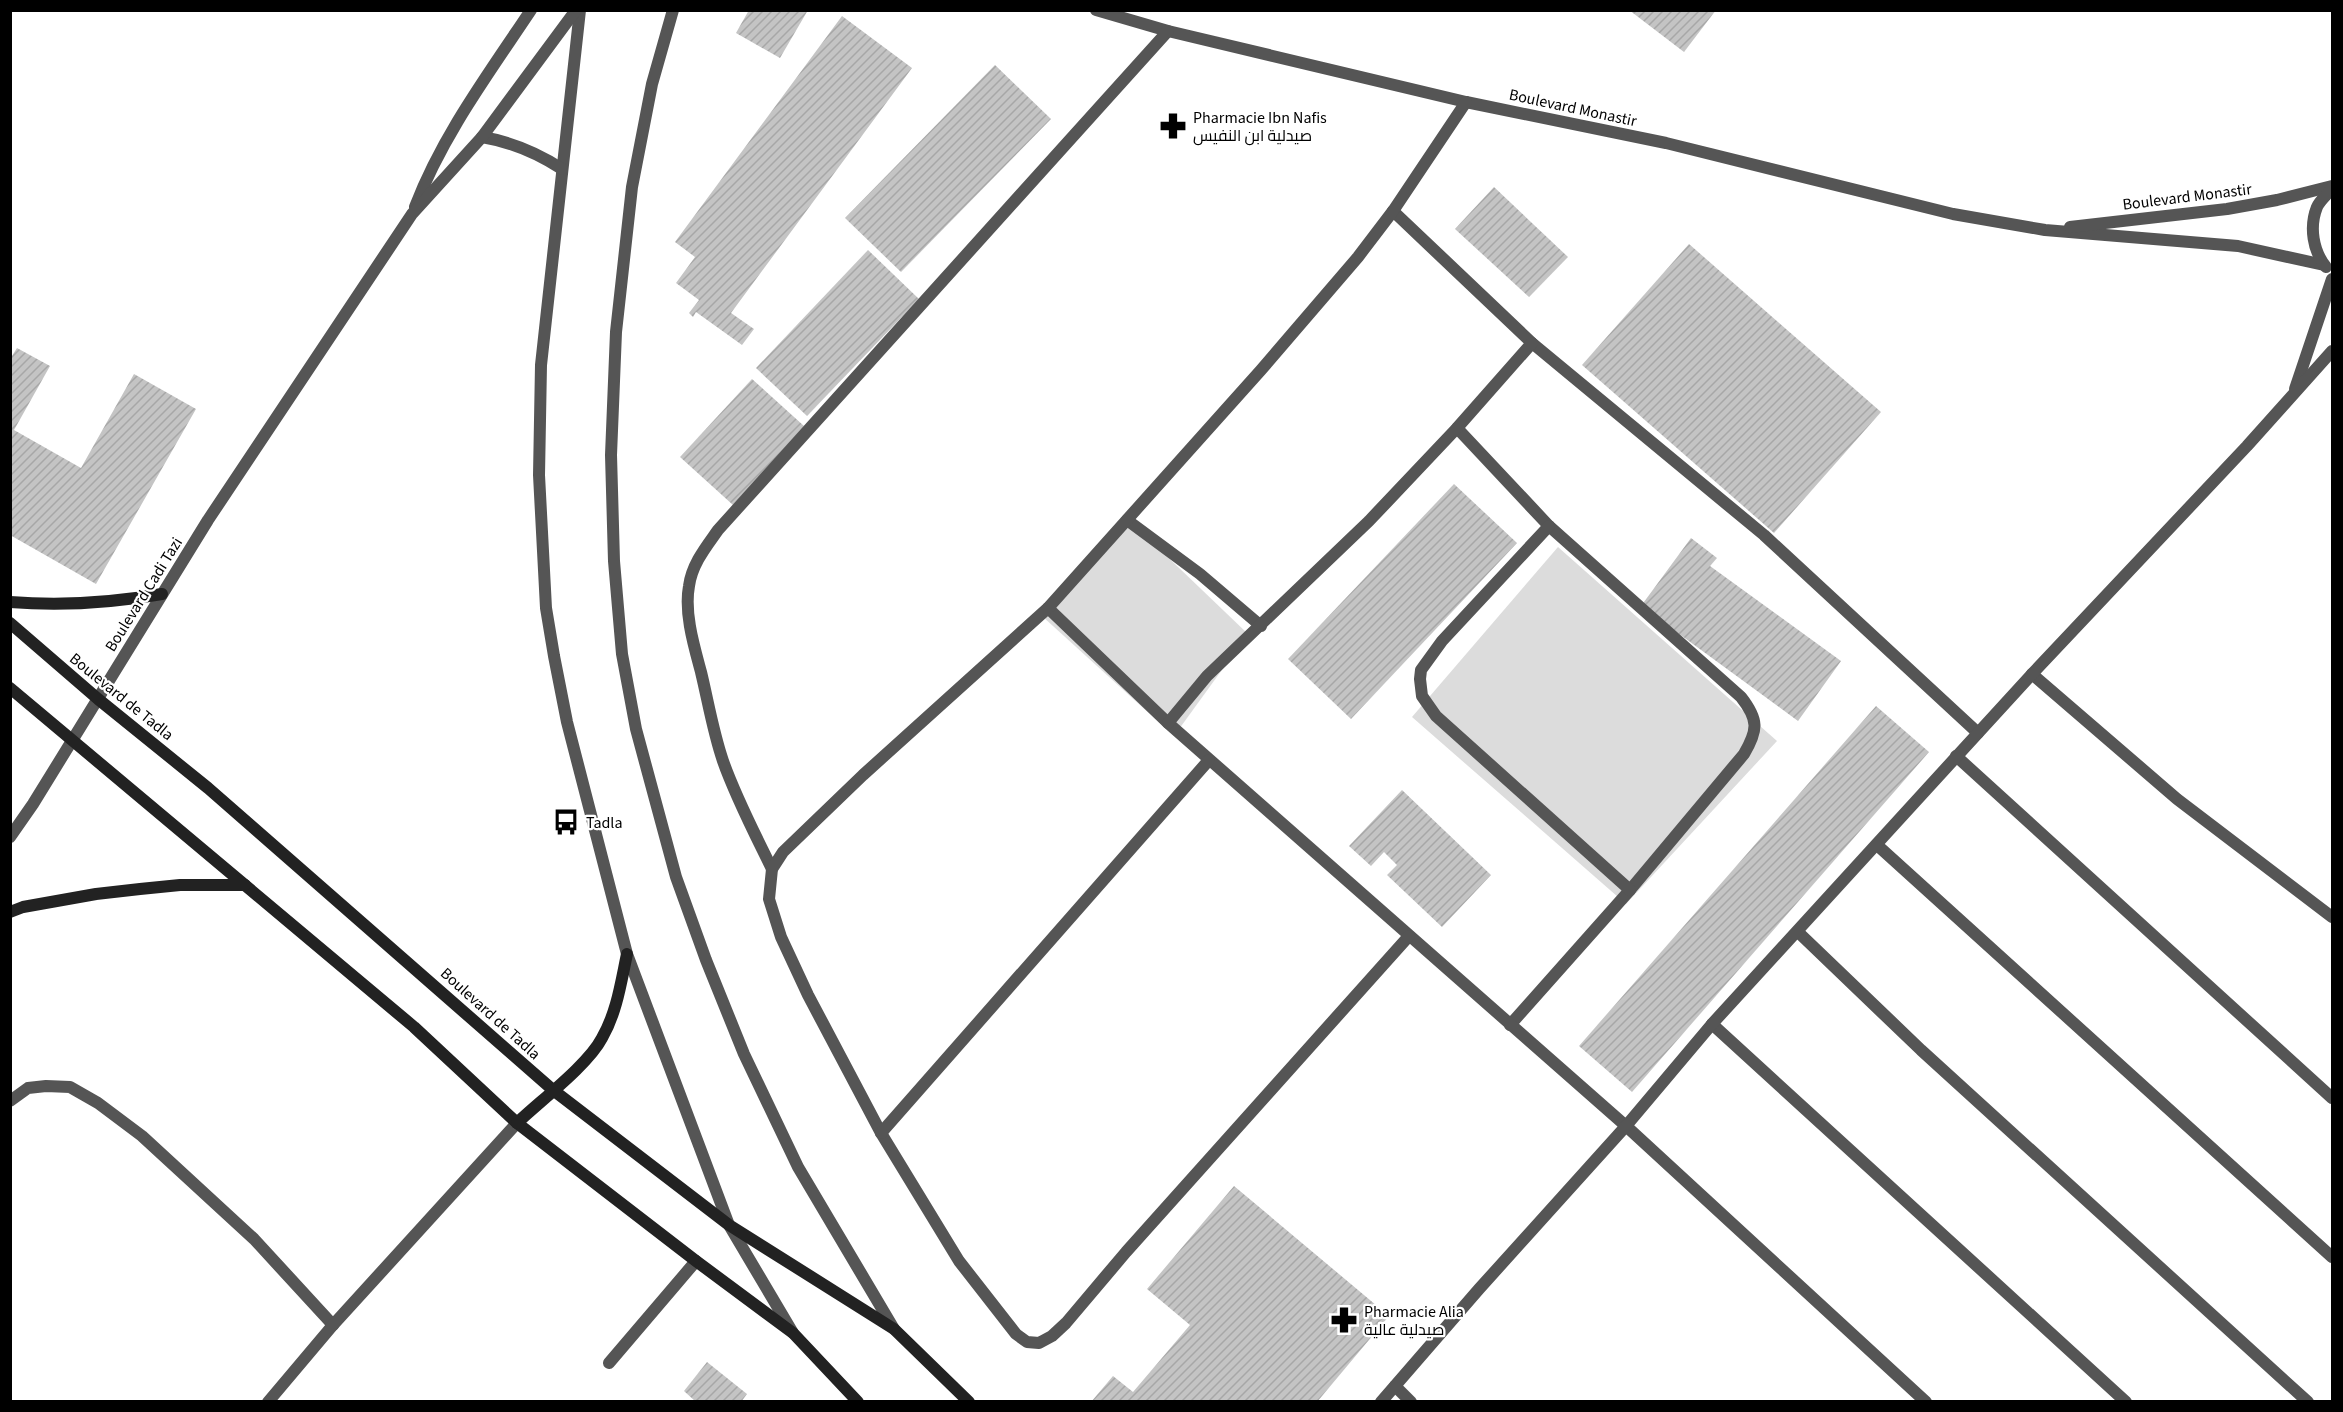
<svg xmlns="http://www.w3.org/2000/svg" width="2343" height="1412" viewBox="0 0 2343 1412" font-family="'Source Sans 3',Cairo,sans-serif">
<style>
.green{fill:#dcdcdc}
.building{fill:url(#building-hatch)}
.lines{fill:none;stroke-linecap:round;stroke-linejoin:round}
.service{stroke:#555;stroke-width:12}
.minor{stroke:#555;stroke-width:12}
.tertiary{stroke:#555;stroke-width:12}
.secondary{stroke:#222;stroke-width:12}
.labels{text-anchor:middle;stroke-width:4.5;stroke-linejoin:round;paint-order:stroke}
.street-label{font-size:16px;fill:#000;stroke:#fff}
.poi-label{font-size:16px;fill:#000;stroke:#fff;text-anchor:start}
</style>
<defs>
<pattern id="building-hatch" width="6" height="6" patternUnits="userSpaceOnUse" patternTransform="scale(1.5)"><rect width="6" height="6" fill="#c4c4c4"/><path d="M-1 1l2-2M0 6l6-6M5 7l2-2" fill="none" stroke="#a7a7a7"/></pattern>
</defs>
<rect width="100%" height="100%" fill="#fff"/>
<g class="green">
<polygon points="1129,520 1248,634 1174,736 1042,616"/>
<polygon points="1558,547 1777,741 1626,904 1412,717"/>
</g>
<g class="building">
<polygon points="749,10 808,10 780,58 736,33"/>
<polygon points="1629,10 1716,10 1684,52"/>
<polygon points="842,16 912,68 731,313 754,329 742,345 696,312 693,317 689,313 699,300 676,283 695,257 675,242"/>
<polygon points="995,65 1051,119 901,272 845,218"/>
<polygon points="1494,187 1568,257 1529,297 1455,229"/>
<polygon points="1689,244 1881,412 1774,533 1582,365"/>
<polygon points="868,250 919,299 807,416 756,368"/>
<polygon points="17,348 50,366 14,430 81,468 134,374 196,409 96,584 10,535 10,359"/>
<polygon points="752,379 804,426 733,505 680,457"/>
<polygon points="1454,484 1517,543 1351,719 1288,659"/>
<polygon points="1691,538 1717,558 1710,566 1841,661 1798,721 1641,606"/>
<polygon points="1876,706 1929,752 1632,1092 1579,1046"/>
<polygon points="1402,790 1491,875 1442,927 1387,875 1397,865 1384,852 1371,866 1349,846"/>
<polygon points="1234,1186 1389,1316 1317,1402 1091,1402 1113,1376 1133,1392 1190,1325 1147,1289"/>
<polygon points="707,1362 747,1394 741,1402 696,1402 684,1391"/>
</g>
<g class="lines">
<polyline class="service" points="1395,1386 1411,1402"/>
<g class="minor">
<polyline points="1096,10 1168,31 1466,102 1666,143 1953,214 2045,230 2238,246 2324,265"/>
<polyline points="1393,211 1532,343 1764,535 1978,733"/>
<polyline points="2070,227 2227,209 2277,200 2332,186"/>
<path d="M2326 267C2313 251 2309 227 2317 207 2320 200 2328 194 2332 188"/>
<polyline points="2295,389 2332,279"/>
<path d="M1457 428 1549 526 1741 697C1759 720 1758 730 1744 754L1630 890 1510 1025"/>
<polyline points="1127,520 1200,574 1261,626"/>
<polyline points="1549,526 1442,641 1421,670 1420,679 1422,696 1436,716 1630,890"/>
<polyline points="1048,608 1168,723 1626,1126 1926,1402"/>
<polyline points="2032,674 2177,799 2332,917"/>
<polyline points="1168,723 1207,676 1369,521 1457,428 1532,343"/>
<polyline points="1956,756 2332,1098"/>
<polyline points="1877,845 2332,1257"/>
<path d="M772 869C755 834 736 798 723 761 713 732 708 701 701 672 694 646 684 613 689 586 692 564 706 547 718 530L1168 31"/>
<polyline points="1798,932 1921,1050 2308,1402"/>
<polyline points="1409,936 1126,1252 1066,1323 1052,1336 1039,1343 1027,1342 1016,1334 959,1261 881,1133 808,995 781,937 769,899 772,869 783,852 863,775 1048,608 1261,370 1358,257 1393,211 1466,102"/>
<polyline points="1712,1024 2126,1402"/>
<polyline points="10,1101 28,1088 46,1086 70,1087 98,1103 142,1136 254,1239 333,1325"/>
<polyline points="881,1133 1209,760"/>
<polyline points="609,1363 696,1261"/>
<polyline points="268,1402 333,1325 517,1123"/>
<polyline points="1381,1402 1479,1289 1626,1126 1712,1024 2032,674 2247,446 2332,351"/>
</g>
<g class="tertiary">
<polyline points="580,10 541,365 539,475 546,608 554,656 567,722 627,954 729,1225 793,1333"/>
<polyline points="673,10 652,84 632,187 616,332 611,455 614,561 622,654 636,729 676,877 706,960 744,1054 798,1167 894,1329"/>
<path d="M482 137C512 142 536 152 562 169"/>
<path d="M415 207C442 136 489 73 531 10"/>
<polyline points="10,837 33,804 208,520 412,214 482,137 576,10"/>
</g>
<g class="secondary">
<path d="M10 602C62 606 111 603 162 594"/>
<polyline points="10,623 98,699 208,788 553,1090 729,1225 894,1329 969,1402"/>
<polyline points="10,688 414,1027 517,1123 696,1261 793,1333 858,1402"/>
<polyline points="10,912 23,907 96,894 140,889 180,885 245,885"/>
<path d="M517 1123C540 1101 588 1065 602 1038 617 1012 621 982 627 954"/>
</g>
</g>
<defs>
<g id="pharmacy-bare" transform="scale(2.07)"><path d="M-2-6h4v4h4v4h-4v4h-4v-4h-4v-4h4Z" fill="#000" stroke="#fff" stroke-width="2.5" paint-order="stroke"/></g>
<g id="bus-bare" transform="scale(2.07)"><path d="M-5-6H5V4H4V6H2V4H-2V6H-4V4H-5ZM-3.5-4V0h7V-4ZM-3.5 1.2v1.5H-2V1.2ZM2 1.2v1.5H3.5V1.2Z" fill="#000" stroke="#fff" stroke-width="2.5" paint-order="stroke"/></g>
</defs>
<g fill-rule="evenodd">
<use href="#pharmacy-bare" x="1173" y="126"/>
<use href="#bus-bare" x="566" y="822"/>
<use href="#pharmacy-bare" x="1344" y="1320"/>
</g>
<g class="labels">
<g class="street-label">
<text transform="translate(1573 107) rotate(12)" y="6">Boulevard Monastir</text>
<text transform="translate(2187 196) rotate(-7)" y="6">Boulevard Monastir</text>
<text transform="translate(143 594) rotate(-58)" y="6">Boulevard Cadi Tazi</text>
<text transform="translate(122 696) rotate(39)" y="6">Boulevard de Tadla</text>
<text transform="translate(491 1013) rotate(42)" y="6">Boulevard de Tadla</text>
</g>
<g class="poi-label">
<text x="1193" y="123">Pharmacie Ibn Nafis<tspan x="1193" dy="18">صيدلية ابن النفيس</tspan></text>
<text x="586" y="828">Tadla</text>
<text x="1364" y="1317">Pharmacie Alia<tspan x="1364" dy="18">صيدلية عالية</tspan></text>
</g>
</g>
<rect width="2343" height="1412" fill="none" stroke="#000000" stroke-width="24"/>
</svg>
